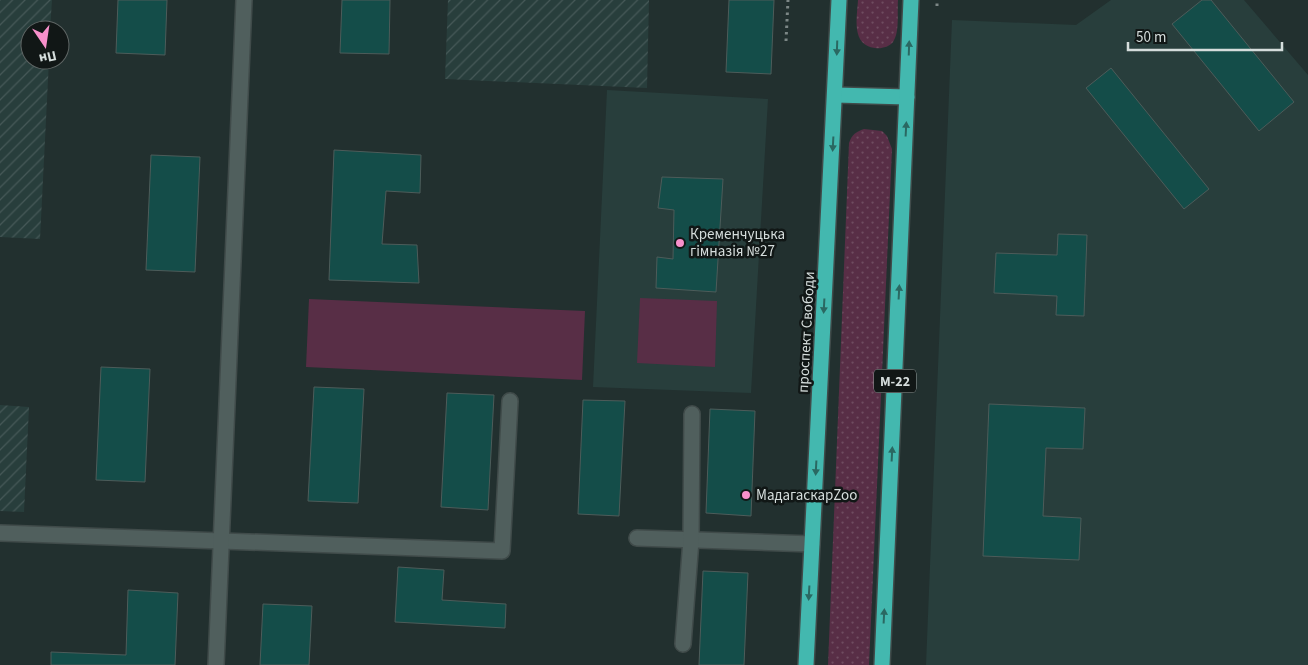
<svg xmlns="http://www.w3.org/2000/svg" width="1308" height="665" viewBox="0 0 1308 665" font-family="'Source Sans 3',sans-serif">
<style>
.built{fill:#283e3c}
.industrial{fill:url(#industrial-furrows)}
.grass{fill:url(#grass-dots)}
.garden{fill:#582e46}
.building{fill:#144d49;stroke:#4d5c5a}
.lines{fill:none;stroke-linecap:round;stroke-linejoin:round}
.minor-casing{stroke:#404b4a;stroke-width:18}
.highway-casing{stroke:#404b4a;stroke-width:18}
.path{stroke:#7c8786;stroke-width:3;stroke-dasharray:2.5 4;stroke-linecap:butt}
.minor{stroke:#505f5d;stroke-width:15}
.highway{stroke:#43b8af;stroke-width:15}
.oneway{fill:#2a6862}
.poi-dot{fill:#f890cb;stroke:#111716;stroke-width:2}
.labels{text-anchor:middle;stroke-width:5;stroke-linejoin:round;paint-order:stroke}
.shield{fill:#111716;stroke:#9aa2a1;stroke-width:1}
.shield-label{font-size:14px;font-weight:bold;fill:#d5dddc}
.poi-label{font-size:15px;fill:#d5dddc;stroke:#111716;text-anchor:start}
.street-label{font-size:15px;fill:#d5dddc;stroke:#111716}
</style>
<defs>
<pattern id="industrial-furrows" width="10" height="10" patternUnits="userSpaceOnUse" patternTransform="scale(1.25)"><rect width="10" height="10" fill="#283e3c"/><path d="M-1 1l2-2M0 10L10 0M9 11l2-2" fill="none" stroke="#465958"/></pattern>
<pattern id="grass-dots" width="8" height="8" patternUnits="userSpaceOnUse" patternTransform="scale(1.25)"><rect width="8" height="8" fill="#582e46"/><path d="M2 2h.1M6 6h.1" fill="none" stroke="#6f4c60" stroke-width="1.8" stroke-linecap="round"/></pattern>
</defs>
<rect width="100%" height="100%" fill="#22302f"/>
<g class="built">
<polygon points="1111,0 1244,0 1308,75 1308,665 926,665 952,20 1076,25"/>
<polygon points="607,90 768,99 751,393 593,387"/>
</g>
<g class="industrial">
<polygon points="0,0 52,0 50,30 30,30 30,60 49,60 40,239 0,237"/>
<polygon points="448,0 649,0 647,88 445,79"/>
<polygon points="0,405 29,407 24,512 0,511"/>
</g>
<g class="grass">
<path d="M858 0H898C897 12 900 32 893 42 889 47 881 49 875 48 851 45 857 18 858 0Z"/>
<path d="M864 129 882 131 887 136 892 149 869 665H828L849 143C852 134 856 132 864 129Z"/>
</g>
<g class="garden">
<polygon points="640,298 717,301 715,367 637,363"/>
<polygon points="309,299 585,311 582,380 306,367"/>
</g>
<g class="building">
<polygon points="118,0 167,0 165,55 116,53"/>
<polygon points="342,0 390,0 389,54 340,53"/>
<polygon points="729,0 774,0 771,74 726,72"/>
<polygon points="1202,0 1211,0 1294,102 1259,131 1172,24"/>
<polygon points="1111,68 1209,189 1184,209 1086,88"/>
<polygon points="334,150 421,155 420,193 386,191 382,244 417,245 419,283 329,280"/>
<polygon points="151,155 200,157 195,272 146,270"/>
<polygon points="662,177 723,179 716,292 656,288 657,257 673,259 674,210 658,208"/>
<polygon points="1058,234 1087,235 1084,316 1056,315 1057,296 994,293 996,253 1057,255"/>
<polygon points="101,367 150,369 145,482 96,480"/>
<polygon points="314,387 364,389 358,503 308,501"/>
<polygon points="447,393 494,395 488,510 441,507"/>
<polygon points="583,400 625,401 619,516 578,514"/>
<polygon points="989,404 1085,408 1083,449 1046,448 1043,516 1081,518 1079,560 983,556"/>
<polygon points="710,409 755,411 751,516 706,513"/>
<polygon points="398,567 444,570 442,600 506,604 505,628 395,622"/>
<polygon points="703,571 748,573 744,665 699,665"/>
<polygon points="128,590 178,593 175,665 51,665 51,652 126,655"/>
<polygon points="263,604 312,606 309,665 260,665"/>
</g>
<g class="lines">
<g class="minor-casing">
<g id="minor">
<polyline points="0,533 502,551 510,401"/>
<polyline points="637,538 812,544"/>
<polyline points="683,644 691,540 692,414"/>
<polyline points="216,665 244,0"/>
</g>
</g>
<g class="highway-casing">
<g id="highway">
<polyline points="836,95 907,97"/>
<polyline points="806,665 839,0"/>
<polyline points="882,665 911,0"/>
</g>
</g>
<g class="path">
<polyline points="937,6 937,0"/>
<polyline points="786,41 788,0"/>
</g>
<use href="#minor" class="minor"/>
<use href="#highway" class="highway"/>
</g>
<defs><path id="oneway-solid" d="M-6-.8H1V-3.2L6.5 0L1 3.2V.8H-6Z" transform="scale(1.25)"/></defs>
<g class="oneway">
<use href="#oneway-solid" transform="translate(837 48) rotate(92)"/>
<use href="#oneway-solid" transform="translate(909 48) rotate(-88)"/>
<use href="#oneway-solid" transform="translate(906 129) rotate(-87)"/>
<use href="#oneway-solid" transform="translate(833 144) rotate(93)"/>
<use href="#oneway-solid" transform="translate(899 292) rotate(-87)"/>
<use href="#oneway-solid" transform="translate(824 306) rotate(93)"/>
<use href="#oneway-solid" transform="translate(892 454) rotate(-87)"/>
<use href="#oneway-solid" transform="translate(816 468) rotate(93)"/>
<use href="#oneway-solid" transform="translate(809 593) rotate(93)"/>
<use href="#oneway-solid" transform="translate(884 616) rotate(-87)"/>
</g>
<g class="poi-dot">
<circle cx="680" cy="243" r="5"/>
<circle cx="746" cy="495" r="5"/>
</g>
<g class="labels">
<rect class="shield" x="874" y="369.5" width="42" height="23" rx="4"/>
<g class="shield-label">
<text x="895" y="386">М-22</text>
</g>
<g class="poi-label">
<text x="690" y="239">Кременчуцька<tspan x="690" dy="17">гімназія №27</tspan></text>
<text x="756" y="500">МадагаскарZoo</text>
</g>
<g class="street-label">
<text transform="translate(806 332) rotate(-87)" y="5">проспект Свободи</text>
</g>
</g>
<g transform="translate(45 45) rotate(167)"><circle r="24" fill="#111716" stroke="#5f6665"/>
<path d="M0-4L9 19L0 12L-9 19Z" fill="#f890cb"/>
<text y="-8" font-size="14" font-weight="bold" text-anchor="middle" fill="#d5dddc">Пн</text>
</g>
<path d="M1128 42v8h154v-8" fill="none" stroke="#d5dddc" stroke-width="2.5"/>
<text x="1136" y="42" font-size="15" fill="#d5dddc" stroke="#111716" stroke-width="4" paint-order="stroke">50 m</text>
</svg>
